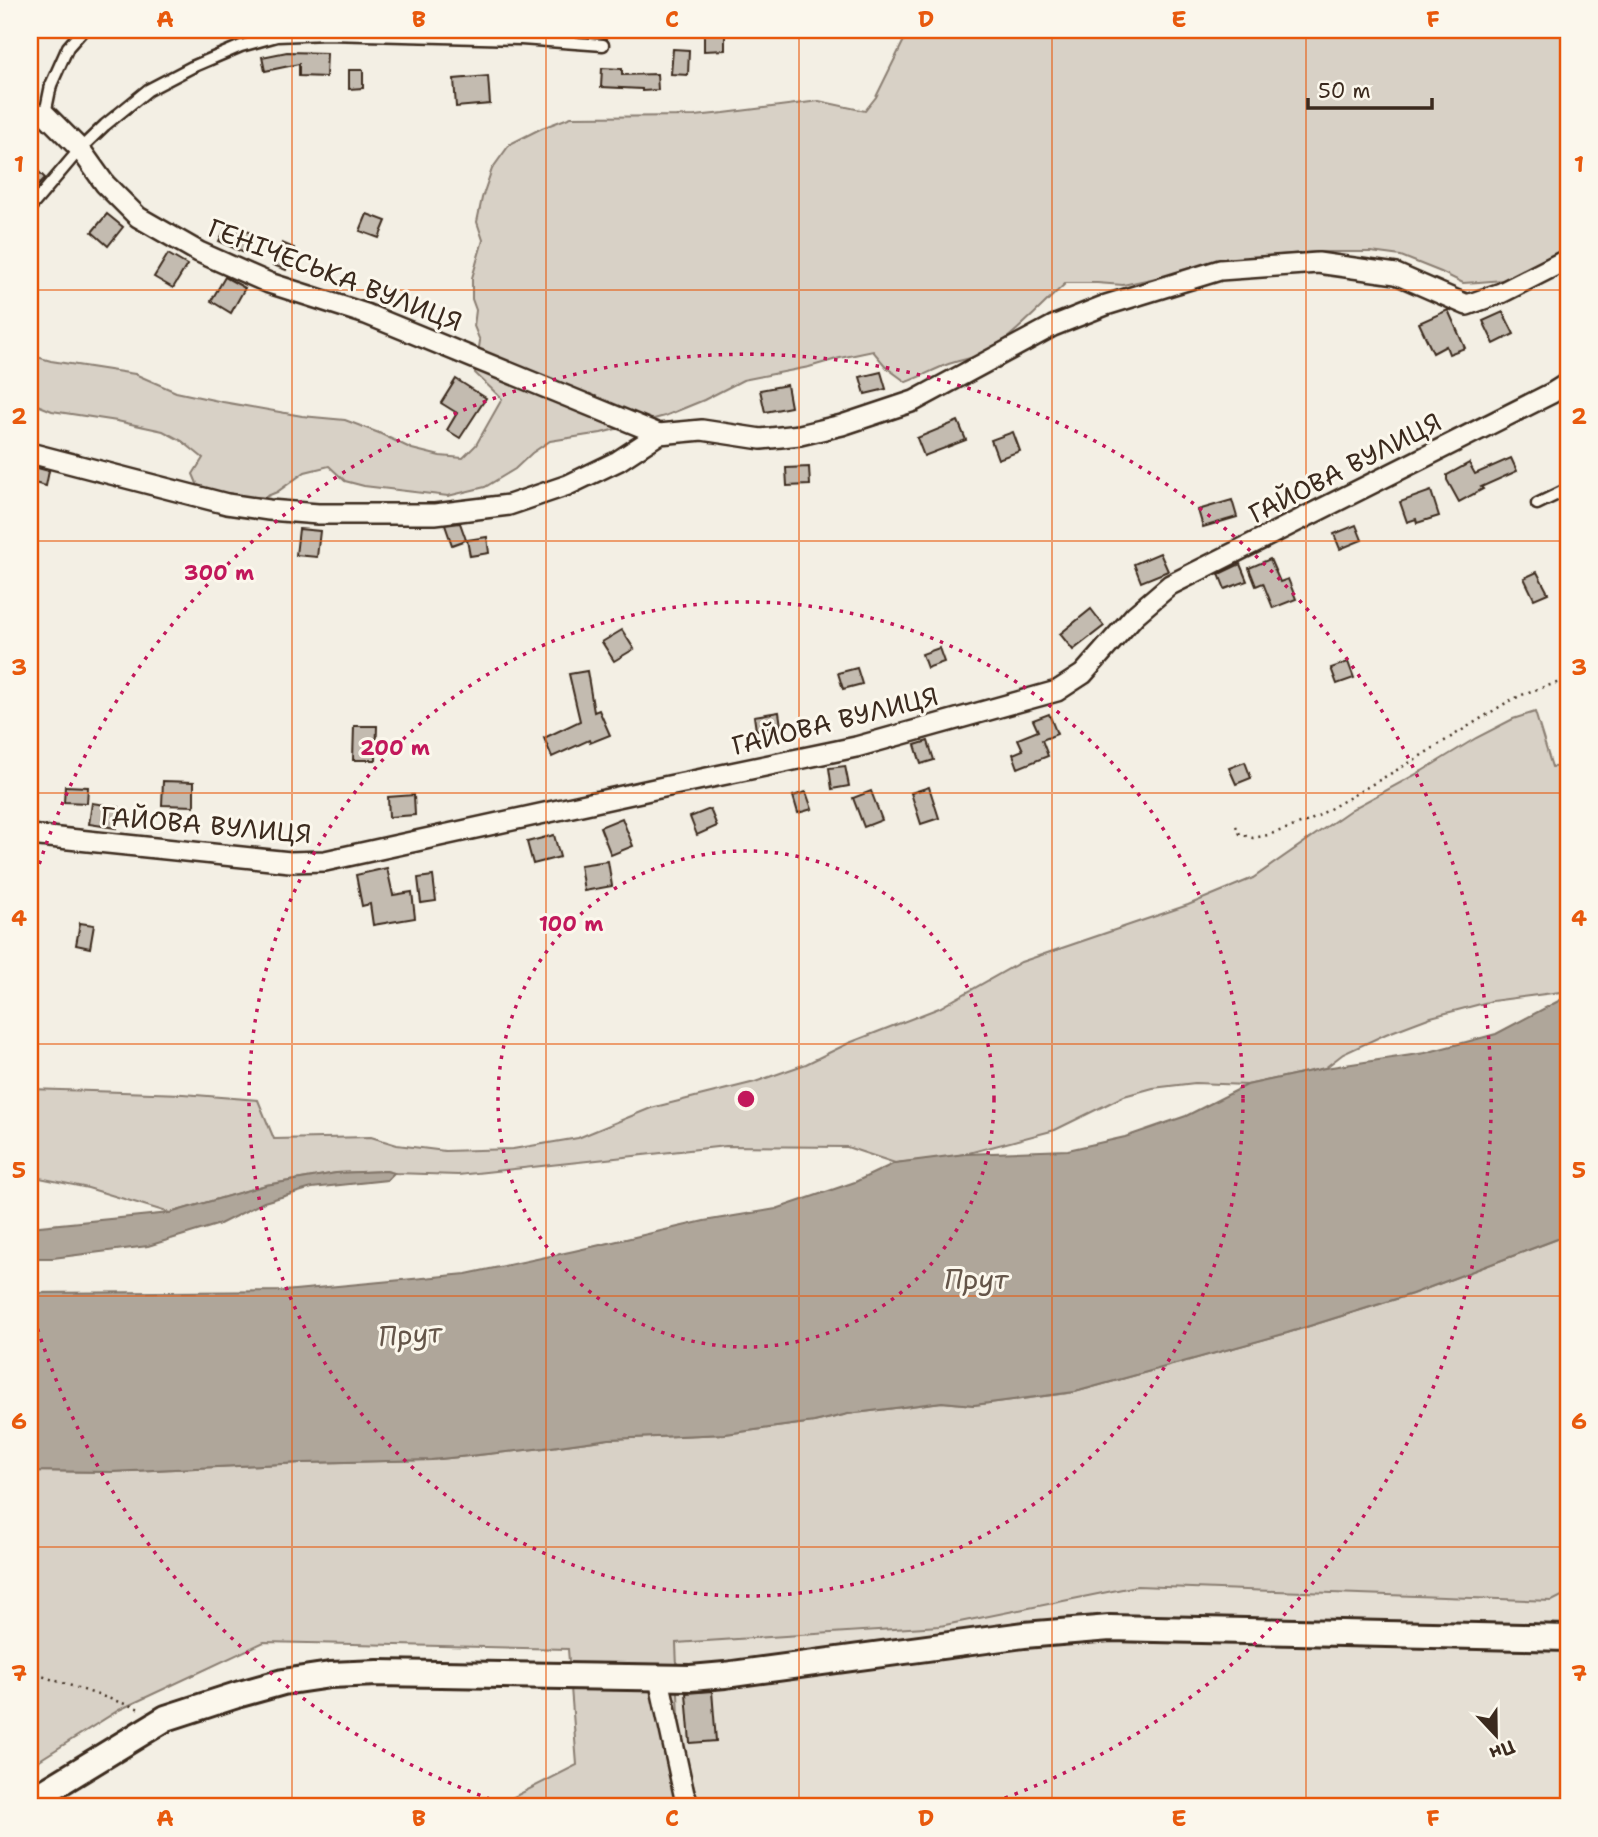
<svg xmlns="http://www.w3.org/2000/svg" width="1598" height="1837" viewBox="0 0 1598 1837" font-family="'Shantell Sans',sans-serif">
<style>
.built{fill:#e5dfd4}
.green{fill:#d8d1c6;stroke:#8a7e72;stroke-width:2}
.water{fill:#afa69a;stroke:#817468;stroke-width:2}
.building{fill:#c3bbb0;stroke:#3b2a1e;stroke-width:2}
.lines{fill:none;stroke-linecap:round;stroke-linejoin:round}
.service-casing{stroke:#3b2a1e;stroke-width:15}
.minor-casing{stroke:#3b2a1e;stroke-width:24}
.tertiary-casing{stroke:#3b2a1e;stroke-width:30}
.path{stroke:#3b2a1e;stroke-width:2.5;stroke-dasharray:2 5;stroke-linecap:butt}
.service{stroke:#fbf7ec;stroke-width:10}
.minor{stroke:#fbf7ec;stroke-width:19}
.tertiary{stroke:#fbf7ec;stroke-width:24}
.grid{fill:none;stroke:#e8590c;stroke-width:2;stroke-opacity:0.55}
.ring{fill:none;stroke:#c2185b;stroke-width:3.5;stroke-dasharray:3.5 7}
.labels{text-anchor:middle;stroke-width:6;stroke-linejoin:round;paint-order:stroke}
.street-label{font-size:26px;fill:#3b2a1e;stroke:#fbf7ec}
.water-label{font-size:28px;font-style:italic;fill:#645549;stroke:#fbf7ec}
.centre{fill:#c2185b;stroke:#fbf7ec;stroke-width:3.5}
.ring-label{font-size:21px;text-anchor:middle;font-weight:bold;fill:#c2185b;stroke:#fbf7ec;stroke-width:6;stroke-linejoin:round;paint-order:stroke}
.neatline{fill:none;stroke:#e8590c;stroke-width:2.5}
.grid-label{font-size:23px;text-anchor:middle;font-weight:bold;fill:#e8590c}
</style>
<rect width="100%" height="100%" fill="#f3efe4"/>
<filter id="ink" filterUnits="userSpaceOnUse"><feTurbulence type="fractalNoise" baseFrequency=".0143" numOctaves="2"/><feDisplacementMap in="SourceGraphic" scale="14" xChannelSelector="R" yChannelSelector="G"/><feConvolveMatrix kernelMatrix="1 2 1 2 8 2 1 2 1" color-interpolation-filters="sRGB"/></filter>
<g filter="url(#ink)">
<polygon class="built" points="1137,1586 1552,1601 1568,1593 1568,1807 700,1807 680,1743 675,1644 940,1626"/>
<g class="green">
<path d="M909 30H1568V248L1503 280 1479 282 1463 283 1441 272 1401 256 1371 252H1316L1222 260 1174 274 1123 285 1097 283H1066C1042 305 1020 330 993 349 980 358 961 359 946 365 933 370 920 377 906 382L887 368 873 351 840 358 809 367 743 380 704 400 665 416 601 433 550 441 532 453 515 469 485 487 448 496 364 486 345 481 329 466 305 472 277 492 265 497 231 498 201 493 193 474 203 458 182 441 163 431 117 421 52 411 30 402V355L51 361 135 374 176 392 223 402 302 416 345 420 379 433 412 449 440 456 463 458 476 445 502 399 475 373 480 341 474 326 476 310 472 299V278L483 240 477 222 482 198 492 169 510 144 542 128 571 117 695 116 724 113 819 101 865 111 876 97Z"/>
<polygon points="1535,712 1552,767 1568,766 1568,991 1492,1001 1431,1017 1386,1034 1343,1054 1325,1068 1247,1085 1195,1083 1153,1088 1124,1096 1055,1130 965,1154 935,1159 895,1163 847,1147 726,1146 458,1175 394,1173 386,1171 336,1173 266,1185 170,1213 88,1188 30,1176 30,1060 31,1089 183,1094 258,1100 274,1139 371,1137 397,1145 445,1151 513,1149 578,1138 651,1108 755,1082 806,1064 849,1043 939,1008 1021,962 1188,905 1253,878 1352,809 1422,771 1476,738 1513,719"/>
<polygon points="1568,1235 1568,1593 1552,1601 1137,1586 940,1626 676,1643 680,1743 700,1807 494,1807 577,1765 568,1649 264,1642 119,1710 30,1766 30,1471 111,1472 302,1463 431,1460 544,1448 609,1439 725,1434 814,1422 848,1414 942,1402 974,1405 1075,1392 1287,1333 1412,1294"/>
</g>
<g class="water">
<polygon points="1568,996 1568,1235 1412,1294 1287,1333 1075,1392 974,1405 942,1402 848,1414 814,1422 725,1434 609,1439 544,1448 431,1460 302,1463 111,1472 30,1471 30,1293 284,1291 466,1274 574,1251 704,1221 776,1209 855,1182 895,1163 965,1154 1068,1150 1125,1137 1186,1116 1247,1085 1325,1068 1425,1053 1496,1034"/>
<polygon points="386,1171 394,1173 387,1180 312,1188 264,1202 220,1224 148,1246 53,1258 30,1258 30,1227 170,1213 266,1185 336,1173"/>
</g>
<g class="building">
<polygon points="704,30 725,30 725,50 704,51"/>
<polygon points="673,49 689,50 688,75 671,74"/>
<polygon points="287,52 327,53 326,77 299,76 299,64 265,71 262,57"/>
<polygon points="602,68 622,69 622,75 657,74 658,90 642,91 642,89 601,87"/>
<polygon points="349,70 363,70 363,88 349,89"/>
<polygon points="488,76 490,104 456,107 454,79"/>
<polygon points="30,163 45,178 30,194"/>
<polygon points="107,214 123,227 108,246 92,232"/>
<polygon points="367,214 386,221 379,238 360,231"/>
<polygon points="229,222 253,234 244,253 219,241"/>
<polygon points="282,243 294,248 286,270 273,265"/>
<polygon points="168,254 187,265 173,288 154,277"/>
<polygon points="225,277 245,288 231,313 211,301"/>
<polygon points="1448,310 1465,348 1449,354 1446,346 1433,353 1419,323"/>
<polygon points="1503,312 1514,334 1494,344 1483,321"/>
<polygon points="881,372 886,389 865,394 860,377"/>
<polygon points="456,379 486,398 460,438 447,430 457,413 441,403"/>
<polygon points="787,385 791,407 765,412 760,390"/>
<polygon points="958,421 966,440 924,456 917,438"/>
<polygon points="1013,432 1020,451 998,459 991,440"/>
<polygon points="1511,458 1517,471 1481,487 1483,489 1459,502 1447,480 1447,475 1469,463 1475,474"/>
<polygon points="30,466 49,471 46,486 30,482"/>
<polygon points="809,467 810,485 787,486 786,468"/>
<polygon points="1431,491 1439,516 1417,523 1416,519 1407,522 1400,502"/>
<polygon points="1232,500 1237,517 1203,527 1198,510"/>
<polygon points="460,523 466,540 452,545 445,525"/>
<polygon points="1356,525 1362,540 1340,549 1334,534"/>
<polygon points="299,529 320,531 317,557 296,555"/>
<polygon points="487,537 489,553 470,556 467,540"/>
<polygon points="1160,553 1168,571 1141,582 1134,564"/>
<polygon points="1270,559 1280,582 1288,579 1296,599 1273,608 1263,583 1256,586 1249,568"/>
<polygon points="1240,564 1247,581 1225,589 1219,574"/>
<polygon points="1537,572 1548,593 1534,599 1524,578"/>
<polygon points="1091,609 1104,626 1073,650 1060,634"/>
<polygon points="622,630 634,649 614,661 602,642"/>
<polygon points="939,648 944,662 927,668 922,654"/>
<polygon points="1348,662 1354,678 1337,684 1331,668"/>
<polygon points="857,668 862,684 843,689 838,673"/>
<polygon points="587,671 594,712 599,710 610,735 590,743 589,740 552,757 544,738 580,721 569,674"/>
<polygon points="779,712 781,726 756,730 754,716"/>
<polygon points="1049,714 1057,734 1042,740 1048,756 1018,768 1013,754 1023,750 1018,739 1038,731 1033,720"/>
<polygon points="354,726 377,726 376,760 353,760"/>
<polygon points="928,741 934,760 921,764 915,745"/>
<polygon points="1245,762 1251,778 1236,784 1229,768"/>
<polygon points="845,766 849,786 832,789 829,768"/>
<polygon points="163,781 194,782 194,806 162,805"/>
<polygon points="65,786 88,787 87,803 64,802"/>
<polygon points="929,787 939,818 921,824 911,793"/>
<polygon points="871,791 882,820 864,827 853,798"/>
<polygon points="806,792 812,809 798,813 793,796"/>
<polygon points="414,795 415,815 389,817 388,797"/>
<polygon points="92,803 119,807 116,828 89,824"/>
<polygon points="710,809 717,826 697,835 690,817"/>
<polygon points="622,818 633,846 611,855 600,827"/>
<polygon points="554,835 560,857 533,864 527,842"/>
<polygon points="608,861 612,886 584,891 580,865"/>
<polygon points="387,868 393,895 412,892 415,918 373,925 370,904 362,906 356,875"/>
<polygon points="433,876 436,901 421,903 418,878"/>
<polygon points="80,923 94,925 90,948 76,945"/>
<polygon points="712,1691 716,1741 690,1743 686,1693"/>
</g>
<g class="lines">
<g class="service-casing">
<g id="service">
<polyline points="45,114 51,85 68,47 83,30"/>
<polyline points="30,208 80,149 105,125 148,90 192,67 241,46 277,36 327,34 521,39 603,45"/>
<polyline points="1537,504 1568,489"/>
</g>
</g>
<g class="minor-casing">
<g id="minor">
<polyline points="30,115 45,114 80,149 105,184 138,217 199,252 269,283 366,314 659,434"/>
<polyline points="30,453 227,504 269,510 318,514 435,514 509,505 568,485 618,461 659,434 702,430 761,439 800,435 842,425 914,401 1053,326 1106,305 1220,270 1318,263 1396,274 1467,305 1501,293 1568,259"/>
<polyline points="30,835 290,862 325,861 659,788 856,747 1057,691 1083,674 1135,615 1170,585 1552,393 1568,383"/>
<polyline points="659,1679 684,1794 690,1807"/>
</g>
</g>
<g class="tertiary-casing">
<polyline id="tertiary" points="30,1801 166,1718 240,1694 283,1682 330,1675 378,1673 691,1678 725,1675 1024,1635 1110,1628 1568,1638"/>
</g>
<g class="path">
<polyline points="1236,826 1240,834 1253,838 1268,835 1309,821 1414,760 1509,701 1531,691 1560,682 1568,682"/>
<polyline points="30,1672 140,1709"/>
</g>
<use href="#service" class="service"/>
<use href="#minor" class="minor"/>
<use href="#tertiary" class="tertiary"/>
</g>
</g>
<path class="grid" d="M292 30V1807M546 30V1807M799 30V1807M1052 30V1807M1306 30V1807M30 290H1568M30 541H1568M30 793H1568M30 1044H1568M30 1296H1568M30 1547H1568"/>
<g class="ring">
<circle cx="746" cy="1099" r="248"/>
<circle cx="746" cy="1099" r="497"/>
<path d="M510 1806A745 745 0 0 1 30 1304M30 894A745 745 0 1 1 982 1806"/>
</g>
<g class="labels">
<g class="street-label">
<text transform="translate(335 275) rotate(21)" y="9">ГЕНІЧЕСЬКА ВУЛИЦЯ</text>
<text transform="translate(1345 468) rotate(-27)" y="9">ГАЙОВА ВУЛИЦЯ</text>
<text transform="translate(835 721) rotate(-14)" y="9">ГАЙОВА ВУЛИЦЯ</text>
<text transform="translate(206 825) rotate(5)" y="9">ГАЙОВА ВУЛИЦЯ</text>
</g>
<g class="water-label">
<text x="976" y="1289">Прут</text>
<text transform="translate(410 1334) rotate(-4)" y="10">Прут</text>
</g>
</g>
<circle cx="746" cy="1099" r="10" class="centre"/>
<g class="ring-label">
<text x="219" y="580">300 m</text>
<text x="395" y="755">200 m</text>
<text x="571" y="931">100 m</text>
</g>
<rect width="1598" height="1837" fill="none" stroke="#fbf7ec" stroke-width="77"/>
<g transform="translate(1496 1735) rotate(158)" stroke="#fbf7ec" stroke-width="5" paint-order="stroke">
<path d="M0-5L12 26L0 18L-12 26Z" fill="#3b2a1e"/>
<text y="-10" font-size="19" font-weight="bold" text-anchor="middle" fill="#3b2a1e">Пн</text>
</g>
<path d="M1308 98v10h124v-10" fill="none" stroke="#3b2a1e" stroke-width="3.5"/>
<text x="1318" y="98" font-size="21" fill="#3b2a1e" stroke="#fbf7ec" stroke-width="5" paint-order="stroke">50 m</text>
<rect x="38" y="38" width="1522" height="1760" class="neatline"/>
<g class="grid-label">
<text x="165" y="27">A</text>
<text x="419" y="27">B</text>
<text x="672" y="27">C</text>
<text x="926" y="27">D</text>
<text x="1179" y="27">E</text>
<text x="1433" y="27">F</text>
<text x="19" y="172">1</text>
<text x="1579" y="172">1</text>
<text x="19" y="424">2</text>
<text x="1579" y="424">2</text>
<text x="19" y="675">3</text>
<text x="1579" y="675">3</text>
<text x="19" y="926">4</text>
<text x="1579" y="926">4</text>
<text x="19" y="1178">5</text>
<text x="1579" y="1178">5</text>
<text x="19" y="1429">6</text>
<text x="1579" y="1429">6</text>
<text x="19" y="1681">7</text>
<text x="1579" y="1681">7</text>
<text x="165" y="1826">A</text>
<text x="419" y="1826">B</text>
<text x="672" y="1826">C</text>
<text x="926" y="1826">D</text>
<text x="1179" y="1826">E</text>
<text x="1433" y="1826">F</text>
</g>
</svg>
